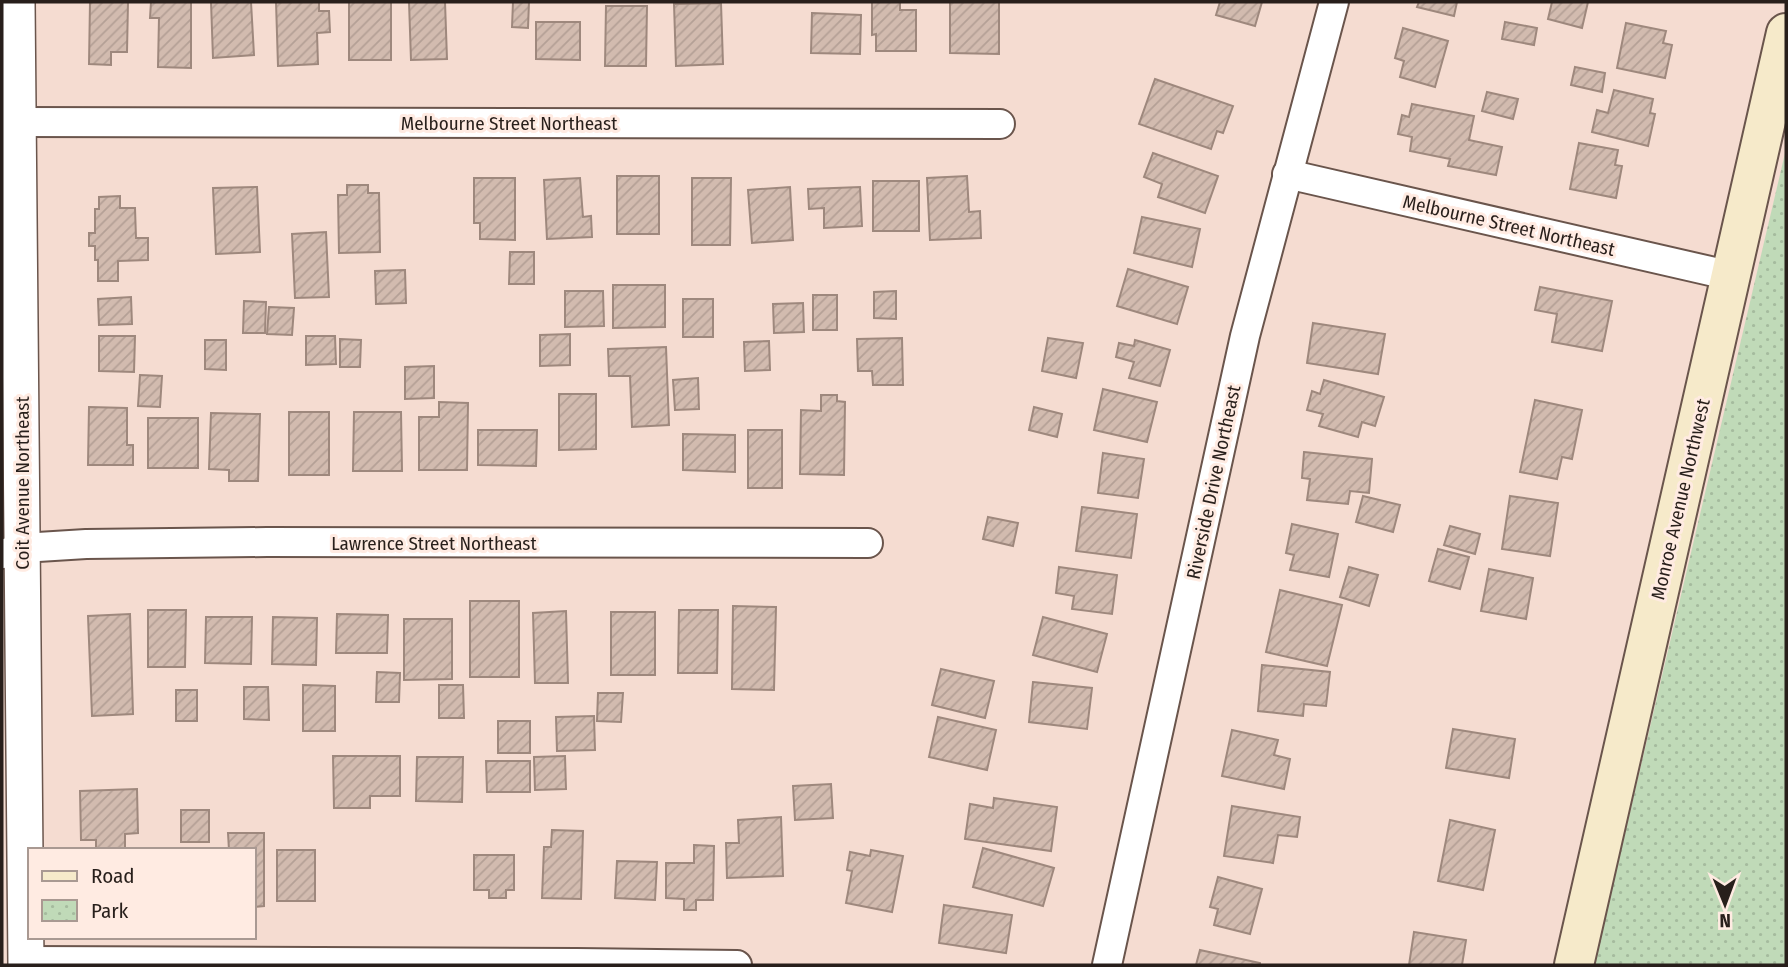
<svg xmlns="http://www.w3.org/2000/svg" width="1788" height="967" viewBox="0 0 1788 967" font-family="'Fira Sans Condensed',sans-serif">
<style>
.park{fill:url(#park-dots)}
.building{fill:url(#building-hatch);stroke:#9e887d;stroke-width:2}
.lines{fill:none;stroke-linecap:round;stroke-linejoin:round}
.minor-casing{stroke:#6a554c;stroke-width:32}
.tertiary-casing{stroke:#6a554c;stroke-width:38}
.secondary-casing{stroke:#6a554c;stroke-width:42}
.minor{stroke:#fff;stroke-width:28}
.tertiary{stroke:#fff;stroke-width:35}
.secondary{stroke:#f6eaca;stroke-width:38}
.labels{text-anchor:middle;stroke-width:6;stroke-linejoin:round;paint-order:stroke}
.street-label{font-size:19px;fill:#281f1b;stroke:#ffebe2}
</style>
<defs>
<pattern id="park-dots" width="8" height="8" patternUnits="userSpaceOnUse" patternTransform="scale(1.75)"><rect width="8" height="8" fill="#c0dab8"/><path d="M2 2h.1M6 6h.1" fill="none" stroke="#a5bb9e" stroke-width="1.8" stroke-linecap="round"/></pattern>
<pattern id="building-hatch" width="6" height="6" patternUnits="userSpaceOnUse" patternTransform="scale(1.75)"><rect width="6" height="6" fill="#d2bbaf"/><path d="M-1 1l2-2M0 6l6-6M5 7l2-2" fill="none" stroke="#b4a096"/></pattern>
</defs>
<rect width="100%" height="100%" fill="#f5dcd1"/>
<polygon class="park" points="1786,149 1786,965 1594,965"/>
<g class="building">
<polygon points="90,2 128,2 127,52 111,52 111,65 89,64"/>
<polygon points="151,2 191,2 191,68 158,67 159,18 150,18"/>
<polygon points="211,2 251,2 254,55 213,58"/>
<polygon points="276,2 319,2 319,11 329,11 330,32 317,33 318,64 278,66"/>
<rect x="349" y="2" width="42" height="58"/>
<polygon points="409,2 445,2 447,59 411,60"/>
<polygon points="513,2 529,2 528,28 512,27"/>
<polygon points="872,2 900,2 900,10 916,10 916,51 876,51 876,34 872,35"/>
<polygon points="950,2 999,2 999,54 950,53"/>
<polygon points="1220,2 1262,2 1255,26 1216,15"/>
<polygon points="1419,2 1457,2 1454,16 1417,7"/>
<polygon points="1552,2 1588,2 1582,28 1548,19"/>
<polygon points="721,3 723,64 676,66 674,4"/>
<polygon points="606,6 647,6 646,66 605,66"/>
<polygon points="812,13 861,15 860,54 811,53"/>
<polygon points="536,22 580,22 580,60 536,59"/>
<polygon points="1505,22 1537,28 1534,45 1502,39"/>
<polygon points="1626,23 1666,31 1663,43 1672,45 1665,78 1617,68"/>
<polygon points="1403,28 1448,41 1435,87 1400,77 1404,61 1395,58"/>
<polygon points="1575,67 1605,73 1602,92 1571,85"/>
<polygon points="1155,79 1233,106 1223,133 1217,131 1211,149 1139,124"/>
<polygon points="1614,90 1653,99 1650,113 1655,114 1648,146 1592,132 1597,110 1608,113"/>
<polygon points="1487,92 1518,99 1513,119 1482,111"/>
<polygon points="1412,104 1474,116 1469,140 1502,147 1496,175 1448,166 1450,159 1410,151 1412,137 1398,134 1402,115 1409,117"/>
<polygon points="1579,143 1618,150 1615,165 1622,166 1616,198 1570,189"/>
<polygon points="1153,153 1218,176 1205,213 1158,197 1162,184 1144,177"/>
<rect x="617" y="176" width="42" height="58"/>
<polygon points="967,176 969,212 980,211 981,238 930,240 927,178"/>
<polygon points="474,178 515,178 515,240 480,239 480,223 474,223"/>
<polygon points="580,178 583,217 591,216 592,237 547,239 544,180"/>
<polygon points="692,178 731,178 730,245 692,245"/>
<rect x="873" y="181" width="46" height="50"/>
<polygon points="347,185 368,185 368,193 379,193 380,252 339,253 338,195 347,195"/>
<polygon points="257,187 260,252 216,254 213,188"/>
<polygon points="790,187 793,240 752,243 748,190"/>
<polygon points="860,187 862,226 824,228 824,208 809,209 808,189"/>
<polygon points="120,196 120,208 135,208 136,238 148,238 148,260 118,261 118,281 98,281 98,260 95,260 95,246 89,246 89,233 95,233 95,209 99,209 99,197"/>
<polygon points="1142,217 1200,229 1192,267 1134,253"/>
<polygon points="326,232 329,297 295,298 292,234"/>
<polygon points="510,252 534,252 534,284 509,284"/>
<polygon points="1128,269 1188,287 1177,324 1117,306"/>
<polygon points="405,270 406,303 376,304 375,271"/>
<polygon points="613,285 665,285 665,327 613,328"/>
<polygon points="1540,287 1612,301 1602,351 1552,342 1557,314 1535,310"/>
<polygon points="565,291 603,291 604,326 565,327"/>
<polygon points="896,291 896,319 874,318 874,292"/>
<rect x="813" y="295" width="24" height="35"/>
<polygon points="131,297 132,324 99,325 98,299"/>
<rect x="683" y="299" width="30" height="38"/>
<polygon points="244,301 266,302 265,333 243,333"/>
<polygon points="803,303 804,332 774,333 773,304"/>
<polygon points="269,307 294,308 292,335 267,334"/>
<polygon points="1313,323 1385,334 1378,374 1307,363"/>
<polygon points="570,334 570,365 540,366 540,335"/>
<polygon points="99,336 135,336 134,372 99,371"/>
<polygon points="306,336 335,336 336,364 306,365"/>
<polygon points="902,338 903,385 873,385 872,371 858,371 857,339"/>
<polygon points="1048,338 1083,343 1076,378 1042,371"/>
<polygon points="340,339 361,340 360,367 340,367"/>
<polygon points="205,340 226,340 226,370 205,369"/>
<polygon points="1135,340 1170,350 1160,386 1129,378 1134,362 1116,357 1119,343 1134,346"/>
<polygon points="769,341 770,370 745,371 744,342"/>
<polygon points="666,347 669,425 632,427 630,376 609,376 608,349"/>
<polygon points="434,366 434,398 405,399 405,367"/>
<polygon points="140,375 162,376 160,407 138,406"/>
<polygon points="698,378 699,409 675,410 673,380"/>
<polygon points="1324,380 1384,397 1375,426 1362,422 1358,437 1319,426 1323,414 1307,410 1312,391 1320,394"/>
<polygon points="1103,389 1157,402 1147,442 1094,430"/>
<polygon points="559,394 596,394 596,449 559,450"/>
<polygon points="821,395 837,395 837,401 845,402 844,475 800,474 801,410 821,411"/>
<polygon points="1535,400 1582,410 1572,459 1562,457 1557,479 1520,472"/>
<polygon points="439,402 468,403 467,470 419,470 419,417 439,417"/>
<polygon points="89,407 127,408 127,445 133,445 133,465 88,465"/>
<polygon points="1034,407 1062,414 1057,437 1029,430"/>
<rect x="289" y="412" width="40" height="63"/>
<polygon points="354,412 401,412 402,471 353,471"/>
<polygon points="211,413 260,414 258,481 229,481 229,470 209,469"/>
<rect x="148" y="418" width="50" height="50"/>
<polygon points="478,430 537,430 536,466 478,465"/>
<rect x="748" y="430" width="34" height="58"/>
<polygon points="683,434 735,435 735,472 683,470"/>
<polygon points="1304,452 1372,459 1369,493 1350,491 1348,504 1307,500 1310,479 1302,478"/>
<polygon points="1103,453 1144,459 1138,498 1098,493"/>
<polygon points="1363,496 1400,505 1393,532 1356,522"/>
<polygon points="1510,496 1558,503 1550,556 1502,549"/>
<polygon points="1082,507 1137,514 1131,558 1076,551"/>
<polygon points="988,517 1018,523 1013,546 983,539"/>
<polygon points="1292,524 1338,534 1329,577 1290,570 1294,555 1286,553"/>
<polygon points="1450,526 1480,534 1475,554 1444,545"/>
<polygon points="1438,549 1469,557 1460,589 1429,581"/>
<polygon points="1059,567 1117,575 1112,614 1072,609 1074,596 1056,593"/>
<polygon points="1349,567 1378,575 1369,606 1340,597"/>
<polygon points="1489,569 1533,578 1526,619 1481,611"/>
<polygon points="1280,590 1342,605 1327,666 1266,652"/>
<rect x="470" y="601" width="49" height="76"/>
<polygon points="733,606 776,607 774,690 732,689"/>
<polygon points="148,610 186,610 185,667 148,667"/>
<polygon points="679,610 718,610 717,673 678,673"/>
<polygon points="566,611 568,683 535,683 533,613"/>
<rect x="611" y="612" width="44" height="63"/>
<polygon points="130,614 133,714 92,716 88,616"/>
<polygon points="337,614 388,615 387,653 336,653"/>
<polygon points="206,617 252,617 251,664 205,663"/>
<polygon points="273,617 317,618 316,665 272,664"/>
<polygon points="1043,617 1107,634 1097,672 1033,655"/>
<polygon points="404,619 452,619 452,679 404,680"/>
<polygon points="1262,665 1330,672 1326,706 1304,704 1303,716 1258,711"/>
<polygon points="941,669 994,681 985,718 932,705"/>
<polygon points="377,672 400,673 399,702 376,702"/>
<polygon points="1033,682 1092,688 1087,729 1029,722"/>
<polygon points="303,685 335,686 335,731 303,731"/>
<polygon points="439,685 463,685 464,718 439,718"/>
<polygon points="244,687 268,687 269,720 244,719"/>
<rect x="176" y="690" width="21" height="31"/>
<polygon points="598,693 623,693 621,722 597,721"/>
<polygon points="594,716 595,750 557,751 556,717"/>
<polygon points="938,717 996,730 987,770 929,757"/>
<rect x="498" y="721" width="32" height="32"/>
<polygon points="1453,729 1515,739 1509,778 1446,768"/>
<polygon points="1232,730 1278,740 1274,755 1290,759 1284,789 1222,776"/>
<polygon points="333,756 400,756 400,796 370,796 370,808 334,808"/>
<polygon points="565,756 566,789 535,790 534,757"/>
<polygon points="417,757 463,757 462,802 416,801"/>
<polygon points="486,761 530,761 530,792 487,792"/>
<polygon points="831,784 833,818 795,820 793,786"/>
<polygon points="137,789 138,833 125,834 125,850 96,850 96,840 81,840 80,791"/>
<polygon points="994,798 1057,807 1051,851 965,839 970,804 993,808"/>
<polygon points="1232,806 1300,817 1297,837 1278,835 1273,863 1224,856"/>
<rect x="181" y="810" width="28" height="32"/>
<polygon points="781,817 783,876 727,878 726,843 739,843 738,820"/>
<polygon points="1450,820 1495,830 1483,890 1438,881"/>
<polygon points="552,830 583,831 581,899 542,898 544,847 551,847"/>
<polygon points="228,833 264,833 264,906 254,907 254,850 229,850"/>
<polygon points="694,845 714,846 713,900 696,900 696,910 684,910 684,899 666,898 666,863 694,863"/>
<polygon points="983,848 1054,868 1043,906 973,887"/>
<rect x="277" y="850" width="38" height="51"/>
<polygon points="871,850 903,856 892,912 846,903 852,871 847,870 850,852 870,856"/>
<polygon points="474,855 514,855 514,890 506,890 506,898 489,898 489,890 474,890"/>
<polygon points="617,861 657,862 655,900 615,898"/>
<polygon points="1218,877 1262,889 1250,934 1214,925 1218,909 1210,907"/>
<polygon points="944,905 1012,915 1006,953 939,943"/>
<polygon points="1414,932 1466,940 1462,965 1409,965"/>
<polygon points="1200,950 1260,963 1260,965 1196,965"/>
</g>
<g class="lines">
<g class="minor-casing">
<g id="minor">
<polyline points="19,122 1000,124"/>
<polyline points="1287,174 1732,276"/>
<polyline points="2,554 22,548 86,544 267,542 868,543"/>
<polyline points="25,961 577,963 737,965"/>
<polyline points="1107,965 1245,336 1334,2"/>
</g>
</g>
<g class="tertiary-casing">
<polyline id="tertiary" points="17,2 26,965"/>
</g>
<g class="secondary-casing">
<polyline id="secondary" points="1574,965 1786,33"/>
</g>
<use href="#minor" class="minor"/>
<use href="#tertiary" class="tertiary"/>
<use href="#secondary" class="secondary"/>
</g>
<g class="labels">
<g class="street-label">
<text x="509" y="130">Melbourne Street Northeast</text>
<text transform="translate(1509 225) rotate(13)" y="7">Melbourne Street Northeast</text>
<text transform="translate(1213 482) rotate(-78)" y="7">Riverside Drive Northeast</text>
<text transform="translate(22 483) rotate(-90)" y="7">Coit Avenue Northeast</text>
<text transform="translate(1680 499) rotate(-77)" y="7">Monroe Avenue Northwest</text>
<text x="434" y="550">Lawrence Street Northeast</text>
</g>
</g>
<rect width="1788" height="967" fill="none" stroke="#281f1b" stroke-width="7"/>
<rect x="28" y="848" width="228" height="91" fill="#ffebe2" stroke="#a99992" stroke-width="2"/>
<rect x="42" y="871" width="35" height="10" fill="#f6eaca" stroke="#a99992" stroke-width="2"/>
<text x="91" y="883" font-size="21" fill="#281f1b">Road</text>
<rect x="42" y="900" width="35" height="21" fill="url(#park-dots)" stroke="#a99992" stroke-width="2"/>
<text x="91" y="918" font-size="21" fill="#281f1b">Park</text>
<g transform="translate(1725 904) rotate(179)" stroke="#ffebe2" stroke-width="5" paint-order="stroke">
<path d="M0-5L12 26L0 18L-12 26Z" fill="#281f1b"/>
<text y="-10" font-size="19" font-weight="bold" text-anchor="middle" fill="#281f1b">N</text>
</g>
</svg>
